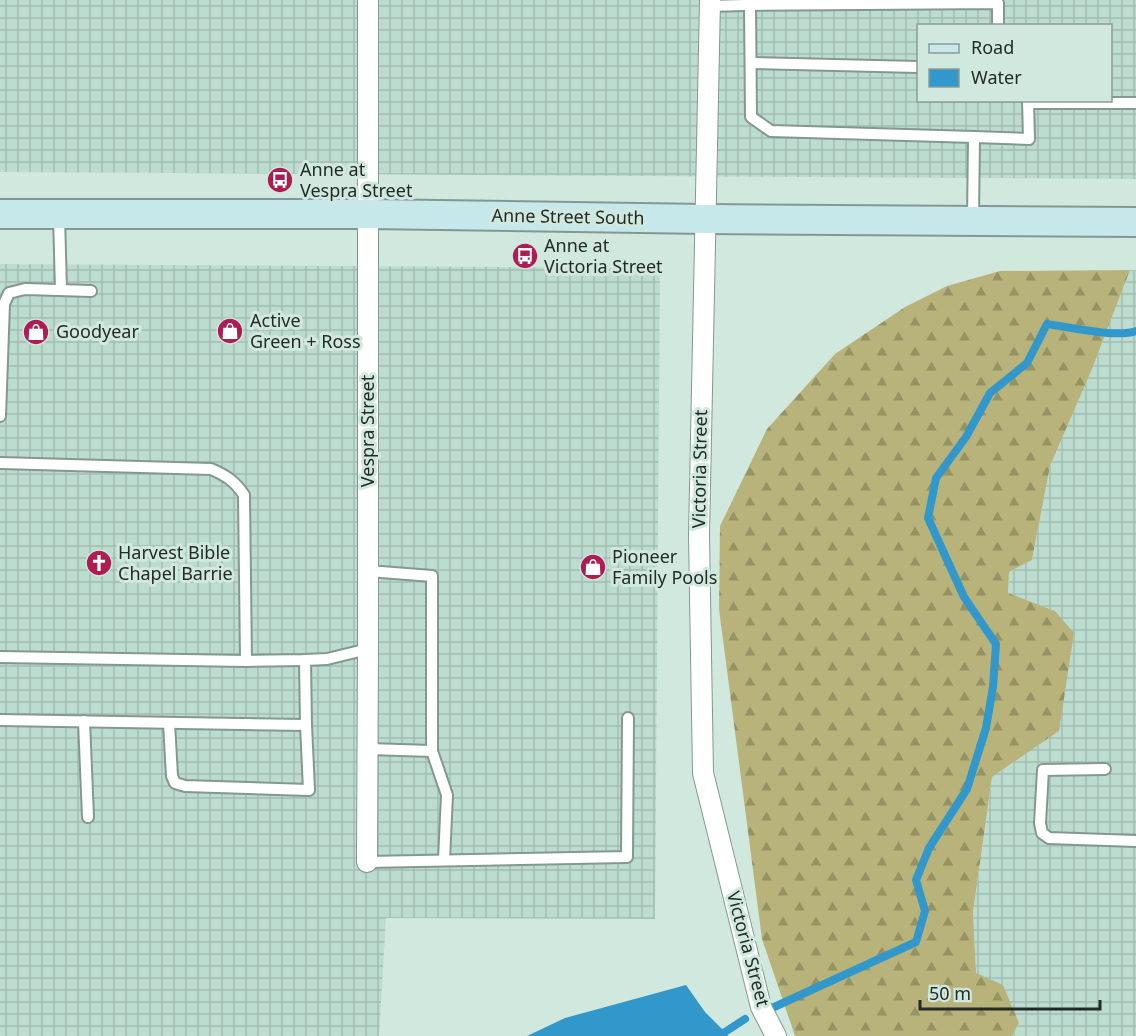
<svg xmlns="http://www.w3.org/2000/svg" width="1136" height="1036" viewBox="0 0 1136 1036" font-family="'Noto Sans',sans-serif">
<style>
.industrial{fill:url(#industrial-grid);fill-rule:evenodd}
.forest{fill:url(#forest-firs)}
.water{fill:#3298cb}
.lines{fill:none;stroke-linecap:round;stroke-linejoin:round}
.stream{stroke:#3298cb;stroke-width:8}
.lane-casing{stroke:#839990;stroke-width:14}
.street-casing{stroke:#839990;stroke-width:22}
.secondary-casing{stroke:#839990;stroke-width:32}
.lane{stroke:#fff;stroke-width:10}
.street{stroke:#fff;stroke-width:20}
.secondary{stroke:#c6e8ea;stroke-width:28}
.labels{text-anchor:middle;stroke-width:6;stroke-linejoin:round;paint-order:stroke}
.poi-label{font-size:18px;fill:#232b28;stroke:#d1e8df;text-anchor:start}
.street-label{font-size:18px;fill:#232b28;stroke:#d1e8df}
</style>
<defs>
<pattern id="industrial-grid" width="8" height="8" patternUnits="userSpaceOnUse" patternTransform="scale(1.5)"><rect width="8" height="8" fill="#bddcd0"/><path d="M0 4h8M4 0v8" fill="none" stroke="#a2bdb3"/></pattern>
<pattern id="forest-firs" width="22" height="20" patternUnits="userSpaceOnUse" patternTransform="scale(1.5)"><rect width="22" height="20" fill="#b8b37a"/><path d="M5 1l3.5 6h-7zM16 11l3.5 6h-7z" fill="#959264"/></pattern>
</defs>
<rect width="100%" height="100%" fill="#d1e8df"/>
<g class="industrial">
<path d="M0 0H1136V179L0 172ZM918 26H1110V100H918Z"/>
<polygon points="0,264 660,268 655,919 386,918 379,1036 0,1036"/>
<polygon points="1130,270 1136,270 1136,1036 1012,1036 1019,1023 976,973 973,912 992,777 1058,731 1055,611 1008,593 1009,572 1032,560 1050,466 1092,369"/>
</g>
<polygon class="forest" points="1130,270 1092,369 1050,466 1032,560 1009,572 1008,593 1055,611 1074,633 1059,731 992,777 973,912 976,973 1003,985 1019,1023 1012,1036 795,1036 762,939 719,609 720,526 767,429 835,354 905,307 947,286 1000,271"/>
<polygon class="water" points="686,985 705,1012 725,1032 728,1036 527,1036 565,1018"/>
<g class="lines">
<g class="stream">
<path d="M772 1008 916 942 925 911 916 880 929 848 967 789 986 728 993 687 996 644 964 597 928 518 936 478 966 437 990 393 1027 363 1047 324C1068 327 1118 338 1136 331"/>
<polyline points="714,1036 725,1032 745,1019"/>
</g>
<g class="lane-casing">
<g id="lane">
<polyline points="750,5 751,117 771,131 974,137 973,219"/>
<polyline points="710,6 744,5 998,3 998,26"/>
<polyline points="751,63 918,67"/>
<polyline points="1028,103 1136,103"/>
<polyline points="974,137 1029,139 1028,100"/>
<polyline points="59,216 61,290"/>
<polyline points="0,416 4,304 9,293 25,289 91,291"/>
<path d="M0 463 211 469C225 475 235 481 244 495L246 661"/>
<polyline points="0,657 246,661 305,660 327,659 368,649"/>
<polyline points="0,720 306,725 305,660"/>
<polyline points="84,721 88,817"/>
<polyline points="169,723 172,776 175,783 185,786 309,790 306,725"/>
<polyline points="368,749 432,751 432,576 368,571"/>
<polyline points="432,751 447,795 444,860"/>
<polyline points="1105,769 1043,770 1040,823 1042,833 1049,838 1136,841"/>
<polyline points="367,862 627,857 628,718"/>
</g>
</g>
<g class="street-casing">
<g id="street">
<polyline points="710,0 699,535 703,773 761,1007 776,1036"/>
<polyline points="367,862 368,649 368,0"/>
</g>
</g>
<g class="secondary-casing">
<polyline id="secondary" points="0,214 368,214 706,219 1136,222"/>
</g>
<use href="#lane" class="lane"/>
<use href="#street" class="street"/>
<use href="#secondary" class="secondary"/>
</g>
<defs>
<g id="bus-disc" transform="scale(1.35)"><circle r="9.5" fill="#ad1c52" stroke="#d1e8df"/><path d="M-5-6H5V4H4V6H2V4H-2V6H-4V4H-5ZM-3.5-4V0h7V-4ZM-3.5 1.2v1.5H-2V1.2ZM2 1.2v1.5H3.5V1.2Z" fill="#fff"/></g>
<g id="shop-disc" transform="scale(1.35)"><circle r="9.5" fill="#ad1c52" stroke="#d1e8df"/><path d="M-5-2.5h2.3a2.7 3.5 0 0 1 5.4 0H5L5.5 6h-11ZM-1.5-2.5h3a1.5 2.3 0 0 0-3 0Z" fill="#fff"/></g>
<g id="church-disc" transform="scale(1.35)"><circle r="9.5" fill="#ad1c52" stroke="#d1e8df"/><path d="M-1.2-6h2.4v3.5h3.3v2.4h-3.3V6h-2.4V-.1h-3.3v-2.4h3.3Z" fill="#fff"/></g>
</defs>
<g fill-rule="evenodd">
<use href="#bus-disc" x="280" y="180"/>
<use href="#bus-disc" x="525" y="256"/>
<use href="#shop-disc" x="230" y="331"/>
<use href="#shop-disc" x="36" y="332"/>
<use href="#church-disc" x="99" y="563"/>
<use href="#shop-disc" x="593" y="567"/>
</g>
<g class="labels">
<g class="poi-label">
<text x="300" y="176">Anne at<tspan x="300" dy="21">Vespra Street</tspan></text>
<text x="544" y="252">Anne at<tspan x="544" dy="21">Victoria Street</tspan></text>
<text x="250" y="327">Active<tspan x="250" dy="21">Green + Ross</tspan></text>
<text x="56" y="338">Goodyear</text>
<text x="118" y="559">Harvest Bible<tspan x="118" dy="21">Chapel Barrie</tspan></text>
<text x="612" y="563">Pioneer<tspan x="612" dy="21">Family Pools</tspan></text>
</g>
<g class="street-label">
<text transform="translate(568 217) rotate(1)" y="6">Anne Street South</text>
<text transform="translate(368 431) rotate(-90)" y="6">Vespra Street</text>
<text transform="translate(700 469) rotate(-89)" y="6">Victoria Street</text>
<text transform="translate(748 949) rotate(75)" y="6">Victoria Street</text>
</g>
</g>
<rect x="917" y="24" width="195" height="78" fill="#d1e8df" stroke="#8b9c96" stroke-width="1.5"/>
<rect x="929" y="44" width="30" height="9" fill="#c6e8ea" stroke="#8b9c96" stroke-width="1.5"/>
<text x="971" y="54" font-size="18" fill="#232b28">Road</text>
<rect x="929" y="69" width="30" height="18" fill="#3298cb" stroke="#8b9c96" stroke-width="1.5"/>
<text x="971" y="84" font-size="18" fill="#232b28">Water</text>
<path d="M920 1000v9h180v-9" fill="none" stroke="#232b28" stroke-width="3"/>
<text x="929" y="1000" font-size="18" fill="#232b28" stroke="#d1e8df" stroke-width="4.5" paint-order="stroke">50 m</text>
</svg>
